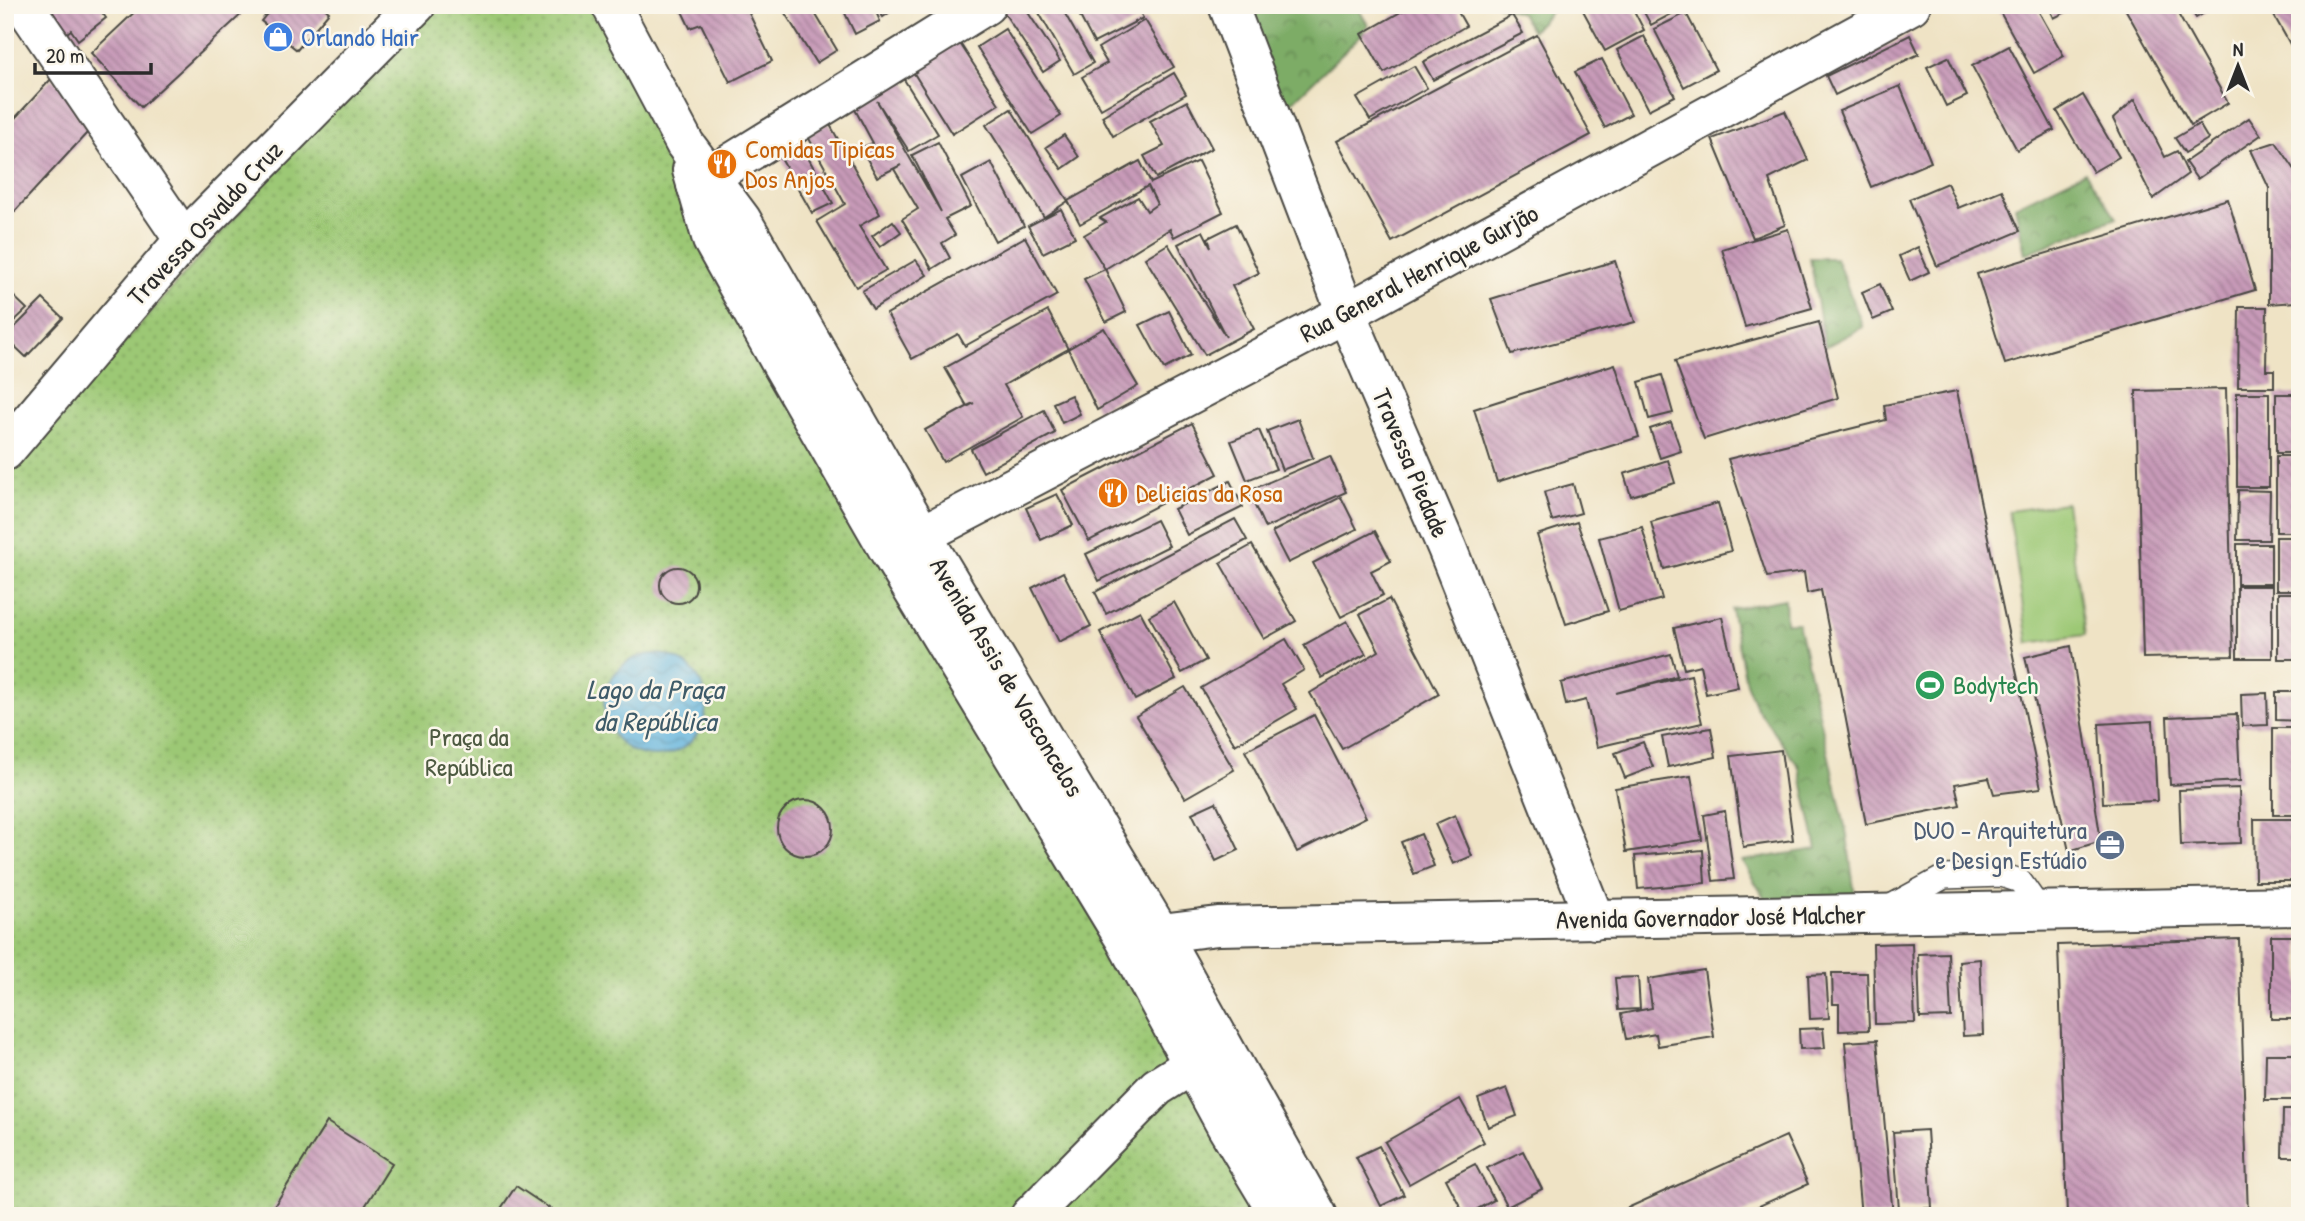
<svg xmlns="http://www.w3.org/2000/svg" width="2305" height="1221" viewBox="0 0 2305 1221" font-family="'Patrick Hand',sans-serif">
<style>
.green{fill:url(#green-dots);stroke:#647a50;stroke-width:2}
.forest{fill:url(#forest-crowns);stroke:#546c48;stroke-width:2}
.pitch{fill:#9cc875;stroke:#647a50;stroke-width:2}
.water{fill:url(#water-waves);stroke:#467084;stroke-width:2}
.building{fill:url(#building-back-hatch)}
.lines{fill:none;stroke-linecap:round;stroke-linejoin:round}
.service-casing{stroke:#484742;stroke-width:26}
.minor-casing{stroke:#484742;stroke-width:42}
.tertiary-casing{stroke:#484742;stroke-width:42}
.secondary-casing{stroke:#484742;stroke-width:42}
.primary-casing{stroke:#484742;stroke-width:42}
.service{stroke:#fff;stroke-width:23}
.minor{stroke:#fff;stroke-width:38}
.tertiary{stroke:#fff;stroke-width:38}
.secondary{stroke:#fff;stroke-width:38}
.primary{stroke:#fff;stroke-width:38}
.labels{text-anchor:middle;stroke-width:5;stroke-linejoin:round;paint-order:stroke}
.shop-label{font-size:26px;fill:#366cbe;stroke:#fbf7ec;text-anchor:start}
.food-label{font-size:26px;fill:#c56008;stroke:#fbf7ec;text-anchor:start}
.street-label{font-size:26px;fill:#2b2b2b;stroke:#fbf7ec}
.leisure-label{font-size:26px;fill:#27864d;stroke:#fbf7ec;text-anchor:start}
.park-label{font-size:26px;fill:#4d5a41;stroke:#fbf7ec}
.service-label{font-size:26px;fill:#4e5e75;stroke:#fbf7ec;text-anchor:end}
.water-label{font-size:28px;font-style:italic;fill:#3e5b69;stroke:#fbf7ec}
</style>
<defs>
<pattern id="green-dots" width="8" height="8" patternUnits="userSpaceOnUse" patternTransform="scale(1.75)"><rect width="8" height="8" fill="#9cc875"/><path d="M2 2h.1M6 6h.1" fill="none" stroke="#7fa360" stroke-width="1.8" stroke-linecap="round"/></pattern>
<pattern id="forest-crowns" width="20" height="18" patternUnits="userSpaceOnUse" patternTransform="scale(1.75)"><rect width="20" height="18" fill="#7dac66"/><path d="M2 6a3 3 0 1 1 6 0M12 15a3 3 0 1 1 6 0" fill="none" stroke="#678c54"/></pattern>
<pattern id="water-waves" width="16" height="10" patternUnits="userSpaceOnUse" patternTransform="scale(1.75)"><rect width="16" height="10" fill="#62b4dd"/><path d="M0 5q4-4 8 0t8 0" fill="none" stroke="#5193b3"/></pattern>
<pattern id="building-back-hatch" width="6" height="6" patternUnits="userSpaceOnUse" patternTransform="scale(1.75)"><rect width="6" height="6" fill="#c79ab8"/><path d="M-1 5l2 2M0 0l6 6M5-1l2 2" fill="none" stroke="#a27e96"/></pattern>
</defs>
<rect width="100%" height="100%" fill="#fbf7ec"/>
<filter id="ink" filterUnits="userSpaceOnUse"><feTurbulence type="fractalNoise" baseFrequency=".0143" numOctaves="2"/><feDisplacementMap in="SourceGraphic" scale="14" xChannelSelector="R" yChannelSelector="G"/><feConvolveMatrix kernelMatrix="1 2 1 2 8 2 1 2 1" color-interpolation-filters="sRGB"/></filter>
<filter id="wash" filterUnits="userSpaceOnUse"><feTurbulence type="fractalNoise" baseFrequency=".00686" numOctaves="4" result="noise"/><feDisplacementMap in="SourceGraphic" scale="28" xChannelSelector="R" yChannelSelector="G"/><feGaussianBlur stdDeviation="1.57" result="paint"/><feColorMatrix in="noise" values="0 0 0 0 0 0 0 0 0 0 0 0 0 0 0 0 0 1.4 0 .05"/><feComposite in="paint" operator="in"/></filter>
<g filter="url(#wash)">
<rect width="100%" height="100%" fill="#efe3c5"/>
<polygon class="green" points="423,5 611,5 1280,1216 5,1216 5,477"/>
<g class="forest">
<polygon points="1244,5 1356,5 1368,25 1362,34 1282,112"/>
<polygon points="1497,5 1557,5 1532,31 1521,13"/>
<polygon points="2085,172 2116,218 2025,254 2015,206"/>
<polygon points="1810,258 1836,258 1863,327 1825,347"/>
<polygon points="1785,599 1786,623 1798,623 1847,835 1856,904 1767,902 1742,861 1817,849 1799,767 1756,707 1746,683 1731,609"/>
</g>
<polygon class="pitch" points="2066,503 2085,635 2028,643 2009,511"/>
<circle class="water" cx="655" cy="705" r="51"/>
<g id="blocks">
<g class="building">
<polygon points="38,5 108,5 101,11 106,18 78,40 71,30 63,36"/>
<polygon points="142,5 240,5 245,11 141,107 91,53"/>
<polygon points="274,5 321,5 329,12 297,50 261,21"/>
<polygon points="679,5 745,5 772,61 730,82 701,24 690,28"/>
<polygon points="780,5 810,5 837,50 816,63"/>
<polygon points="841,5 873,5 880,21 855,34"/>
<polygon points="875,5 900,5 883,17"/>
<polygon points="999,5 1023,5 1060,61 1043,72"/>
<polygon points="1048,5 1060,5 1093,63 1074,74 1038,11"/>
<polygon points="1074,5 1136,5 1143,18 1094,43"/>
<polygon points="1413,5 1454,5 1466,26 1384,73 1362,34"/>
<polygon points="1580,5 1631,5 1644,30 1605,51"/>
<polygon points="1640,5 1674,5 1677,11 1651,25"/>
<polygon points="1996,5 2035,5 2064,56 2034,73"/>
<polygon points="2048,5 2080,5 2054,18"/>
<polygon points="2123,5 2173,5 2228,103 2191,125"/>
<polygon points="2188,5 2218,5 2196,18"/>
<polygon points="2268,5 2300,5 2300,62"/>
<polygon points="1686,13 1716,70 1684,87 1654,29"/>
<polygon points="1512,15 1523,33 1433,80 1423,62"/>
<polygon points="1145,20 1174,67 1101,109 1082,77 1107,63 1098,48"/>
<polygon points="1005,29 1061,116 1032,134 977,47"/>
<polygon points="952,31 999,104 952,134 905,59"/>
<polygon points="1537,35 1591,135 1392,242 1337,141"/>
<polygon points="1910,35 1919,54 1835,95 1826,76"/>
<polygon points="1644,36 1675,96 1648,110 1617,50"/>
<polygon points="2009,46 2054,130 2017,150 1972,66"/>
<polygon points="1948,57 1967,96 1946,106 1927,67"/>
<polygon points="1602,59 1631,114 1605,128 1575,72"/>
<polygon points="1414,66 1427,88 1370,120 1357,98"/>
<polygon points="900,73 938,134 909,151 877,101 941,212 912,155 938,142 971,206 945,219 955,235 942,243 950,258 932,269 902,219 918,209 894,169 901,165 877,177 861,148 873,143 851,102"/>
<polygon points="1174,73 1186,94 1113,136 1102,116"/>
<polygon points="52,78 99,120 5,222 5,129"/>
<polygon points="1900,86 1931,162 1871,187 1839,111"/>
<polygon points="2083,95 2119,157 2093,172 2057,111"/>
<polygon points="2135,99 2165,157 2177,151 2188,174 2153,199 2113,119"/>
<polygon points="1187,101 1212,148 1156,178 1144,156 1164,146 1150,121"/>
<polygon points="1011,109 1068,201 1044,217 986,125"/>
<polygon points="1785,111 1808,160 1769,179 1785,225 1753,238 1712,139"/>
<polygon points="2249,118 2261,135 2197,179 2185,162"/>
<polygon points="829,123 880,214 859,226 886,270 856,287 817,221 845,204 807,135"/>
<polygon points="2199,124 2208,139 2185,153 2175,138"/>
<polygon points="1064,135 1079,157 1062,169 1046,147"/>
<polygon points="2276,142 2296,171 2299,210 2296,302 2269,304 2269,188 2251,150"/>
<polygon points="800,143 833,203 812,213 779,155"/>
<polygon points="1140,161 1151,183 1198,161 1223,212 1174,237 1170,229 1105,269 1084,235 1106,222 1100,218 1138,197 1147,211 1157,204 1148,186 1080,224 1068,201"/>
<polygon points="991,162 1024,226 995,241 962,178"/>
<polygon points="1947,183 1958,208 2002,190 2020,231 1937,266 1909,199"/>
<polygon points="2228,199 2255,290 2005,364 1977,274"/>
<polygon points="1061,209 1075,237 1043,253 1028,226"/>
<polygon points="893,221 901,232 880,247 872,236"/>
<polygon points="1236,224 1259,273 1232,286 1254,329 1205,355 1145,258 1168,244 1226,337 1178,244 1203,231 1211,247 1208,238"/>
<polygon points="1788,229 1812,308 1745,327 1722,249"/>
<polygon points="1025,237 1057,295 965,346 958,334 912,359 887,314"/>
<polygon points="1918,247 1929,272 1910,281 1899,256"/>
<polygon points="916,260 927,275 873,309 862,291"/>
<polygon points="1615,261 1635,322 1512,354 1491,299"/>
<polygon points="1105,269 1126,312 1106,322 1084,279"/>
<polygon points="1880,284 1892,312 1873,320 1862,292"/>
<polygon points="5,288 27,309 5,330"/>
<polygon points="43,299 63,318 26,357 5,337"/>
<polygon points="2239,307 2267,307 2266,370 2274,370 2274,387 2238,387"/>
<polygon points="1048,311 1068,349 1004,385 1023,417 943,462 925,430 974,403 967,406 945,368"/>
<polygon points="1169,311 1191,355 1164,369 1140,325"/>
<polygon points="1819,322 1838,398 1704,439 1675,361"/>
<polygon points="1104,328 1138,386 1097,410 1068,349"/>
<polygon points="1615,364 1639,437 1497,482 1474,409"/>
<polygon points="1662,375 1673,413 1649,419 1639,382"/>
<polygon points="2226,389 2233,656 2143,658 2136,391"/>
<polygon points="1957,391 2041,788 1994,794 1989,778 1955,784 1960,805 1866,824 1821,590 1807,593 1804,572 1767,577 1728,459 1886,420 1884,405"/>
<rect x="2237" y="393" width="32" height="94"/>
<rect x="2276" y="394" width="22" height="59"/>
<polygon points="1071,395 1080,414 1062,423 1053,403"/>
<polygon points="1044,410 1055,433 983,472 971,449"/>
<polygon points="1298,419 1313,458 1282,470 1267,431"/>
<polygon points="1671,422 1681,451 1660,458 1650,429"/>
<polygon points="1192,423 1218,474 1089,541 1062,490"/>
<polygon points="1259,430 1276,469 1247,480 1231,441"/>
<polygon points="1330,456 1346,492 1265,528 1248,491"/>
<rect x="2276" y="456" width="23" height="76"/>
<polygon points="1668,460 1675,483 1631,496 1624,474"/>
<polygon points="1230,481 1243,507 1187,535 1174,509"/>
<polygon points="1573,484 1581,513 1552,521 1544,492"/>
<polygon points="2238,490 2270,491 2269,540 2237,540"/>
<polygon points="1057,494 1073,525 1041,540 1026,508"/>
<polygon points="1341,497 1357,529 1288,563 1272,532"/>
<polygon points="1718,503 1731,551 1664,569 1651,522"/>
<polygon points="1235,519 1247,540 1106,614 1095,592"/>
<polygon points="1156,520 1169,546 1099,581 1086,554"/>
<polygon points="1577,522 1608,611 1566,624 1537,535"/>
<polygon points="1642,527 1662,599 1619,611 1599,538"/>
<polygon points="1375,531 1391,561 1371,571 1383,595 1341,617 1313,563"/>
<rect x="2276" y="537" width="24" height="53"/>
<rect x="2237" y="544" width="34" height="40"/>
<polygon points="1252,545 1296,621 1264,639 1220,563"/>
<circle cx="678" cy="585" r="18"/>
<polygon points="1063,572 1091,626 1059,642 1032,588"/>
<rect x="2237" y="586" width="35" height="72"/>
<rect x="2278" y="593" width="22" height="66"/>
<polygon points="1389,599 1439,694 1342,749 1310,693 1379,651 1360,614"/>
<polygon points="1174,602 1206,660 1182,673 1149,616"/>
<polygon points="1140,611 1176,679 1135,700 1100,632"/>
<polygon points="1722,617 1738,687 1706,694 1700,665 1684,669 1674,628"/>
<polygon points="1347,621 1366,654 1322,678 1304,645"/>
<polygon points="1286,639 1304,670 1281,684 1297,709 1235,745 1201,688"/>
<polygon points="2071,646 2101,841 2069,851 2025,657"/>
<polygon points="1671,654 1677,676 1616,693 1691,675 1702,723 1597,747 1586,700 1566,705 1561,683"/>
<polygon points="1185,687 1234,770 1185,798 1136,716"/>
<polygon points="2276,692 2300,692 2300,721 2276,720"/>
<polygon points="2267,693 2268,725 2242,726 2241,694"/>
<polygon points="2237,714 2240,781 2170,785 2167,717"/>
<polygon points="1314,715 1366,817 1297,852 1245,751"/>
<polygon points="2153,721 2157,801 2103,803 2099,724"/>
<polygon points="1711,728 1716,757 1668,767 1662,737"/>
<rect x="2273" y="728" width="27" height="87"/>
<polygon points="1643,742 1653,767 1625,778 1615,753"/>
<polygon points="1781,750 1793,840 1743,847 1731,756"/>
<polygon points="1691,776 1702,840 1626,852 1615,788"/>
<polygon points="2239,788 2241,843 2181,845 2179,790"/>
<circle cx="805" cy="828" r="28"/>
<polygon points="1216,802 1239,850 1216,861 1192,813"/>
<polygon points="1725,811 1734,879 1713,881 1704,815"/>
<polygon points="1455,815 1472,856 1453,864 1435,824"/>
<polygon points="2254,819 2300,819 2300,881 2255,881"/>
<polygon points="1421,834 1434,866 1414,874 1401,842"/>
<polygon points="1703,850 1705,883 1638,889 1635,856"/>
<rect x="2271" y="936" width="29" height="83"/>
<polygon points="2239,939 2248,1216 2067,1216 2058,945"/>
<polygon points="1912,943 1915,1023 1875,1024 1873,944"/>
<polygon points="1948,953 1951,1017 1920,1018 1918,954"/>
<polygon points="1980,959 1983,1035 1963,1036 1959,961"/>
<polygon points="1704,970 1714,1037 1658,1046 1656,1034 1626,1039 1621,1014 1652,1008 1648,979"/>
<polygon points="1832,973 1867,973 1869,1030 1839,1031 1839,1004 1833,1004"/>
<polygon points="1826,974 1829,1018 1810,1019 1808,975"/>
<polygon points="1638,977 1640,1009 1618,1010 1615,978"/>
<polygon points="1823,1028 1825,1048 1800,1049 1799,1029"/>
<polygon points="1877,1040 1893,1216 1861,1216 1845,1042"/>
<polygon points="2266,1054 2300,1054 2300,1100 2265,1100"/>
<polygon points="1507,1088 1517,1116 1488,1127 1478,1099"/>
<polygon points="1460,1099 1484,1142 1409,1184 1385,1142"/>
<polygon points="2283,1110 2300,1110 2300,1157 2282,1157"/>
<polygon points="327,1122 392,1163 359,1216 268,1216"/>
<polygon points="1927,1130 1932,1208 1899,1210 1893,1132"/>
<polygon points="1786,1136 1808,1184 1737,1216 1610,1216"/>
<polygon points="1379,1146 1404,1195 1381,1206 1356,1157"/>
<polygon points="1523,1151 1542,1189 1507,1207 1487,1168"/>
<polygon points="1475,1164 1494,1200 1465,1216 1446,1179"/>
<polygon points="516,1186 561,1216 496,1216"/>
</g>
</g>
</g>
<g filter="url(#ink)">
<use href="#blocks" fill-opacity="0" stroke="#484742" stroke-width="2"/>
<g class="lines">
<g class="service-casing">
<polyline id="service" points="1884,910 1944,877 2002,875 2020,881 2041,911"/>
</g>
<g class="minor-casing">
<g id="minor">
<polyline points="24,5 184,240"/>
<polyline points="1228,5 1346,313 1447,548 1595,920"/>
<polyline points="922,535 1346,313 1911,5"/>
<polyline points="1030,1216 1157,1087 1192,1065"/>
</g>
</g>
<g class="tertiary-casing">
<polyline id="tertiary" points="696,185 986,5"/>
</g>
<g class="secondary-casing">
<polyline id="secondary" points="5,451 184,240 416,5"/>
</g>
<g class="primary-casing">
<g id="primary">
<polyline points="611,5 685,144 741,219 922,535 1160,933 1318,1216"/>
<polyline points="692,170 712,240 779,360 889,551 1124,938 1226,1126 1280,1216"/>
<polyline points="1137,936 1218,926 2300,906"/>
</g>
</g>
<use href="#service" class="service"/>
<use href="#minor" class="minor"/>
<use href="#tertiary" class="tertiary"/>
<use href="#secondary" class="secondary"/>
<use href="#primary" class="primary"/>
</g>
</g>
<defs>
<g id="shop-disc" transform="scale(1.575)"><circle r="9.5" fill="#3f7fe0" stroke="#fbf7ec"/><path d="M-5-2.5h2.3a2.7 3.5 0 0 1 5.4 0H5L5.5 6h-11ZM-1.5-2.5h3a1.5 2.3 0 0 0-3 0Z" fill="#fff"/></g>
<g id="restaurant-disc" transform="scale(1.575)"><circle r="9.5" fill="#e8710a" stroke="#fbf7ec"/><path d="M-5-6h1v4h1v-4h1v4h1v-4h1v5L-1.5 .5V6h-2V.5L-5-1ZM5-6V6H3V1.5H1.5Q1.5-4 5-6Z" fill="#fff"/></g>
<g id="stadium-disc" transform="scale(1.575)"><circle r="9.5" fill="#2e9e5b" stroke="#fbf7ec"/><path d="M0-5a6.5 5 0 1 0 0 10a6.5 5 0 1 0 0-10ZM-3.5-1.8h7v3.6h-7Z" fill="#fff"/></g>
<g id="office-disc" transform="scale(1.575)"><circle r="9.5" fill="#5c6f8a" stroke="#fbf7ec"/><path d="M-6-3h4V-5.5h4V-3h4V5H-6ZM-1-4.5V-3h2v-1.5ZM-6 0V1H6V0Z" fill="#fff"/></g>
</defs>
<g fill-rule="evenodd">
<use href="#shop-disc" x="278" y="37"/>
<use href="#restaurant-disc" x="722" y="164"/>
<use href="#restaurant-disc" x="1113" y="493"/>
<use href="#stadium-disc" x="1930" y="685"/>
<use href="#office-disc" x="2110" y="845"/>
</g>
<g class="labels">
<g class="shop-label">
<text x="301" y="46">Orlando Hair</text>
</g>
<g class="food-label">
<text x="745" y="158">Comidas Tipicas<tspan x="745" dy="30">Dos Anjos</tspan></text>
<text x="1136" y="502">Delicias da Rosa</text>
</g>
<g class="street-label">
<text transform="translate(205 223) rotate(-47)" y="9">Travessa Osvaldo Cruz</text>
<text transform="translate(1419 273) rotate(-28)" y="9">Rua General Henrique Gurjão</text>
<text transform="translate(1411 463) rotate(67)" y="9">Travessa Piedade</text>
<text transform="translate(1007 677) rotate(59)" y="9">Avenida Assis de Vasconcelos</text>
<text transform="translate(1711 917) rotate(-1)" y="9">Avenida Governador José Malcher</text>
</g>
<g class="leisure-label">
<text x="1953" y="694">Bodytech</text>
</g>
<g class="park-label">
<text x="469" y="746">Praça da<tspan x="469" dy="30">República</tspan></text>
</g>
<g class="service-label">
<text x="2087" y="839">DUO - Arquitetura<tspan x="2087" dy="30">e Design Estúdio</tspan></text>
</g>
<g class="water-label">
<text x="655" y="699">Lago da Praça<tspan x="655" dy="32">da República</tspan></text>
</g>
</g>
<rect width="2305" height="1221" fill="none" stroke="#fbf7ec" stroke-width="28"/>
<g transform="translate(2238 66)" stroke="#fbf7ec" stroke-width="5" paint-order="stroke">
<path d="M0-5L12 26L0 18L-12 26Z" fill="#2b2b2b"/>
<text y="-10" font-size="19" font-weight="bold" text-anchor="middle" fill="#2b2b2b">N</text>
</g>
<path d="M35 63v10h116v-10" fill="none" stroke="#2b2b2b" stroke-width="3.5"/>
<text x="46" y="63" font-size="21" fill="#2b2b2b" stroke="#fbf7ec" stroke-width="5" paint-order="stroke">20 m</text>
</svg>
